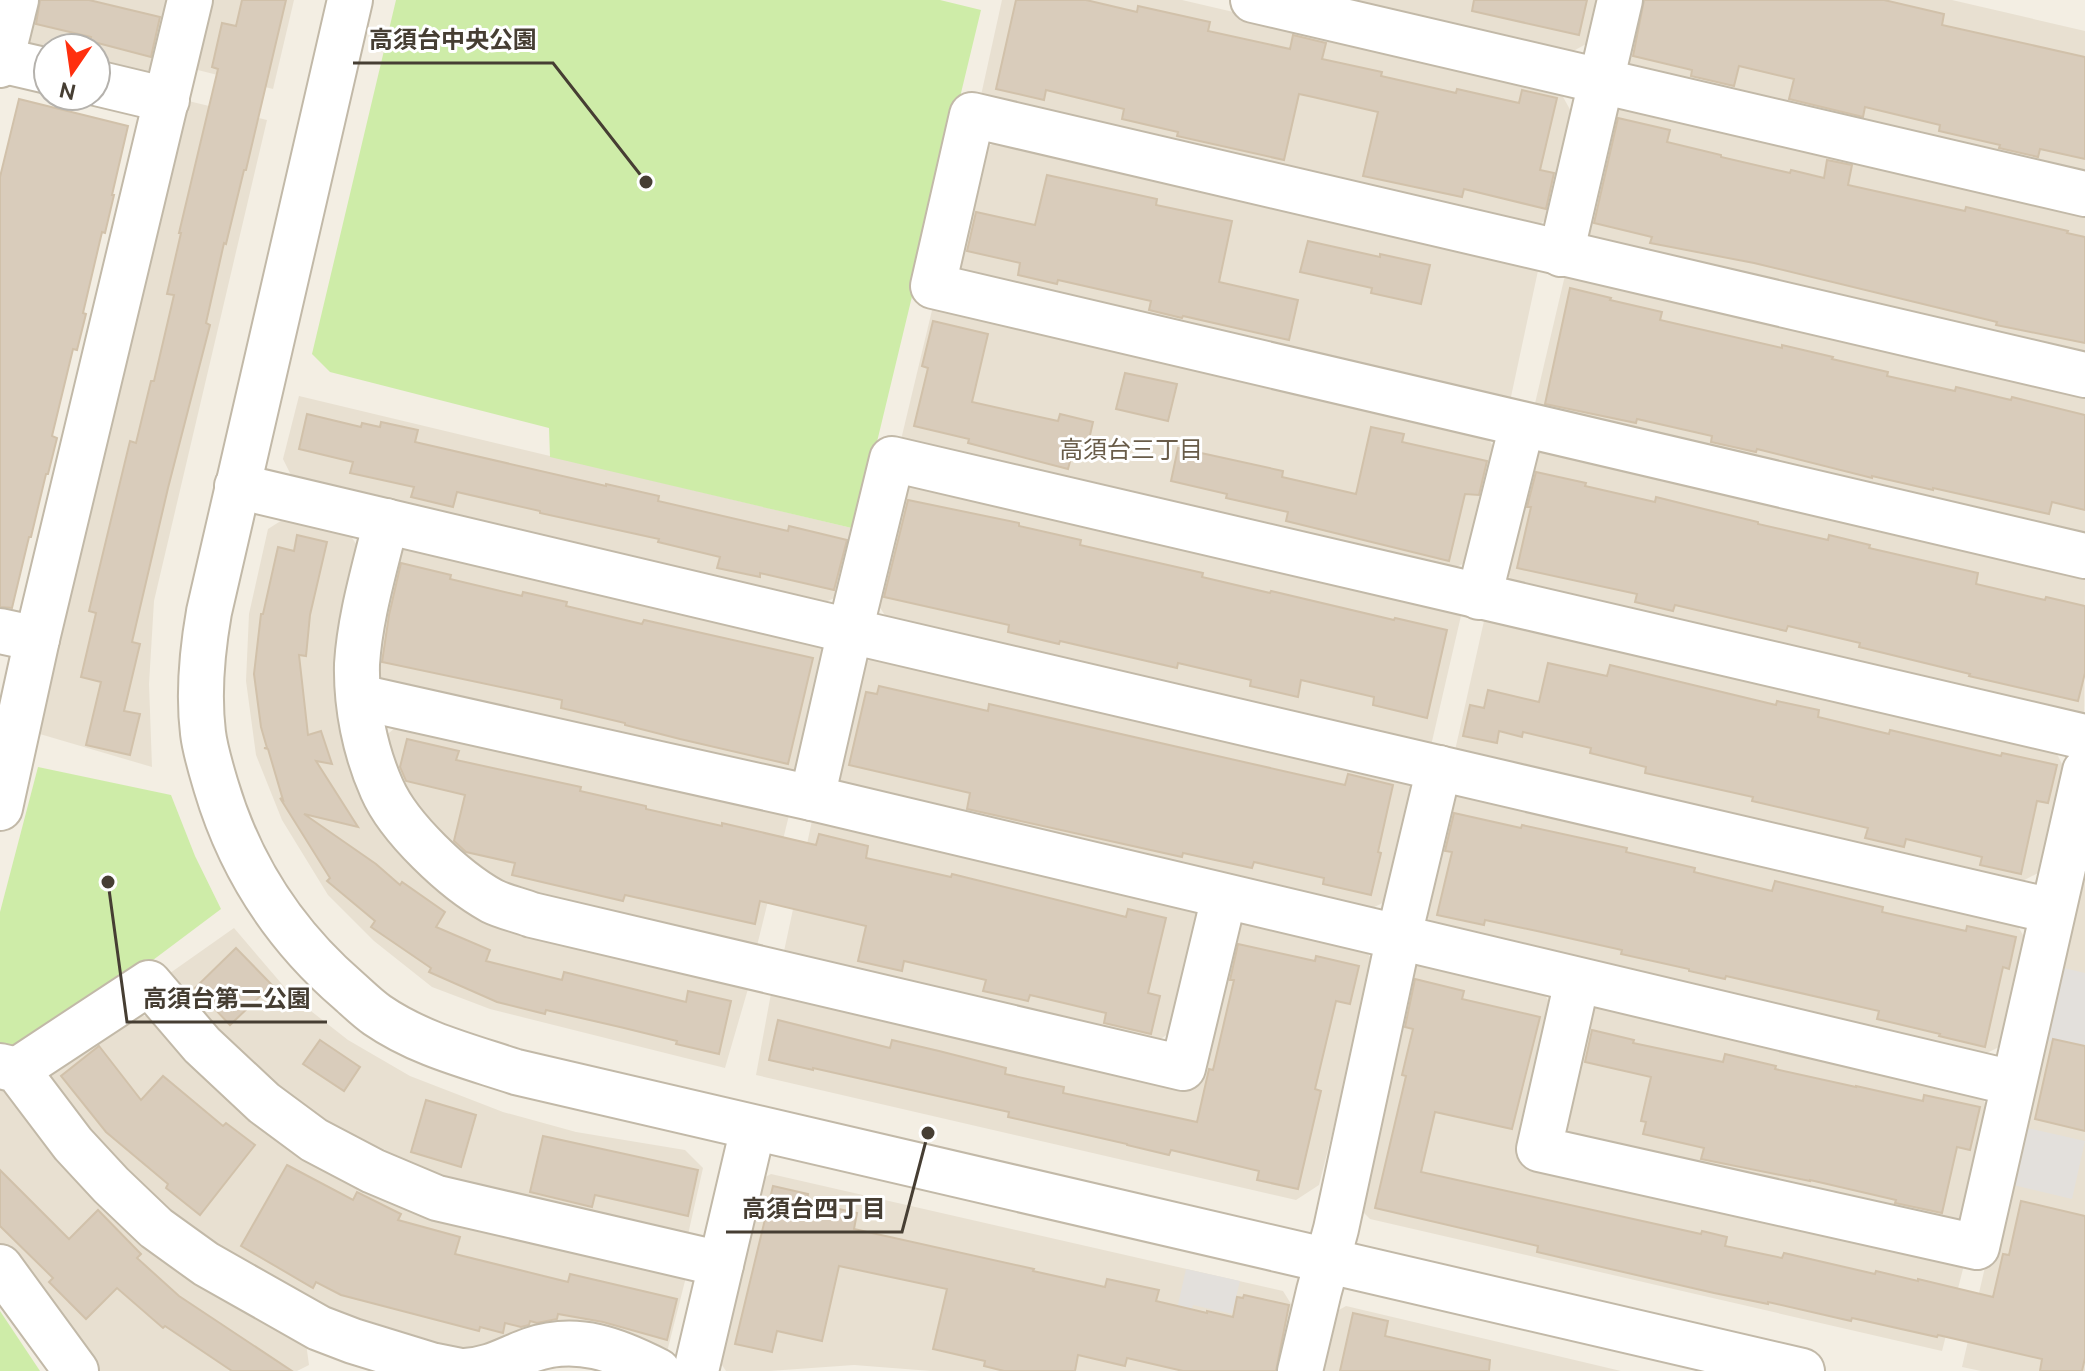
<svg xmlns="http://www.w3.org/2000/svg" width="2085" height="1371" viewBox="0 0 2085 1371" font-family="Ubuntu,'Noto Sans JP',sans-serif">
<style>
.residential{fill:#e8e0d1}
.green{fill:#ceeca8}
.parking{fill:#e3e0dc}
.building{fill:#d9ccbb;stroke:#d1c1aa;stroke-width:2}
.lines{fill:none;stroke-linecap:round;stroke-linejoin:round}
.minor-casing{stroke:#c2b9a8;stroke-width:48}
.minor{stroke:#fff;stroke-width:44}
.labels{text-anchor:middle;stroke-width:6;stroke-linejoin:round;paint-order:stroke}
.neighbourhood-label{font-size:24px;fill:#695c49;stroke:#fff}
.leader{fill:none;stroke:#463e33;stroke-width:3}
.callout-dot{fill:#463e33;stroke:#fff;stroke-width:3}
.callout-label{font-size:24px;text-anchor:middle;font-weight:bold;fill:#463e33;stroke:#fff;stroke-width:6;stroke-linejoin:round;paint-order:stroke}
</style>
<rect width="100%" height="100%" fill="#f3eee3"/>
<g class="residential">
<polygon points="27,0 175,0 161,62 136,79 96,69 96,48 48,48 48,57 33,53 21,29"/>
<polygon points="202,0 294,0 273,89 186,67"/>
<polygon points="1002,0 1182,0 1558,88 1572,113 1548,219 1529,230 980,100"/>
<polygon points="1318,0 1599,0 1590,42 1562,57"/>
<polygon points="1630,0 1952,0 2085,31 2085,182 1630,75 1618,54"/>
<polygon points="180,99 267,120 154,601 149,684 152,767 33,732"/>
<polygon points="1623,104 2085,212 2085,360 1599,251 1580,224 1604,119"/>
<polygon points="1000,140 1539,266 1509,406 965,280 952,257 978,152"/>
<polygon points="1566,271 2085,389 2085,539 1533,412"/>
<polygon points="934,302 1482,430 1497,452 1473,559 1444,573 900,444"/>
<polygon points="299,396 856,529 840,596 820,604 295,483 283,459"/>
<polygon points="1546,448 2085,573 2084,720 1515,587 1501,563 1525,459"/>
<polygon points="918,480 1463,607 1430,750 888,620 875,600 899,494"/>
<polygon points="287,517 347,530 360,550 337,657 417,865 750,982 725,1068 490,1009 432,987 374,941 328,895 282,820 256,755 246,681 249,614 268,529"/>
<polygon points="412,543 817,638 829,660 805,765 779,777 395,688 372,674 390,556"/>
<polygon points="1486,612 2052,744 2065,770 2040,872 2013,886 1454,755"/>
<polygon points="879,653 1405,772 1417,797 1393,898 1364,912 845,793 833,771 859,667"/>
<polygon points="401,723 790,811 756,950 523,897 434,839 378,742"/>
<polygon points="1465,789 2010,913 2026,940 2003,1045 1979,1057 1435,928 1420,907 1446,800"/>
<polygon points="813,816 1192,903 1201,917 1171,1032 1153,1044 783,956"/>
<polygon points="2085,833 2085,1371 1981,1371 1962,1367"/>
<polygon points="1251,918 1360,943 1375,964 1319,1185 1296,1200 756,1075 772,988 1192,1085 1228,934"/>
<polygon points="234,928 293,997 348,1040 410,1076 503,1112 576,1132 685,1150 703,1168 687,1239 415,1176 328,1131 228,1053 163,978"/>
<polygon points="1424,959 1541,989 1555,1011 1521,1162 1964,1265 1942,1351 1370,1219 1353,1202 1405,971"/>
<polygon points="1606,1000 1974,1085 1987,1106 1961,1219 1939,1231 1571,1143 1557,1122 1582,1014"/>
<polygon points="128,1013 152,1017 256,1122 687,1273 667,1352 612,1328 564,1324 477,1351 434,1349 323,1308 225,1256 145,1196 46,1090 52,1065"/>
<polygon points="0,1085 101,1195 305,1336 309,1365 297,1371 92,1371 0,1251"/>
<polygon points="771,1174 1283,1291 1298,1315 1286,1371 931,1371 854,1365 769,1371 726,1371 713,1352 752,1184"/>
<polygon points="1346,1306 1621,1371 1311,1371 1323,1319"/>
</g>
<g class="green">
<polygon points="396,0 940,0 981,10 856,529 550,457 549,428 330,372 312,354"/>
<polygon points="38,767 171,795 195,856 221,909 153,960 19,1043 3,1047 0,1046 0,912"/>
<polygon points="0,1311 40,1371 0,1371"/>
</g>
<g class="parking">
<polygon points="2060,967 2085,973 2085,1049 2038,1038"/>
<polygon points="2019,1126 2085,1141 2072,1199 2009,1184"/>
<polygon points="1186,1269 1240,1281 1232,1314 1193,1305 1191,1312 1177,1309"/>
</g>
<g class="building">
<polygon points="40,0 89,0 160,17 151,57 90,41 91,37 36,24"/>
<polygon points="242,0 286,0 246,170 244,170 226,244 224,243 206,323 210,325 168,488 132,642 140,644 124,711 140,714 130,755 86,745 101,682 81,677 96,613 89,611 130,441 136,443 151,381 154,381 174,295 167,294 181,233 179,233 218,69 212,67 222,23 236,26"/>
<polygon points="1016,0 1086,0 1137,12 1138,6 1210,22 1208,31 1290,49 1293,35 1326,43 1322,59 1382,72 1381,76 1456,93 1457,89 1519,103 1522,90 1557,98 1540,170 1554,173 1546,209 1464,189 1462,197 1363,176 1378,112 1313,97 1299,94 1284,160 1177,136 1178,132 1122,119 1124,109 1046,90 1044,100 996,89"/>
<polygon points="1474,0 1587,0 1579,35 1472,11"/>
<polygon points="1644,0 1884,0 1944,14 1942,25 2085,57 2085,159 2040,149 2038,157 1999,148 2000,145 1939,131 1940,125 1865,107 1863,117 1789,99 1794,79 1739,66 1734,86 1691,76 1692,70 1633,56"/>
<polygon points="19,99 128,126 112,195 114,195 105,233 102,232 83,313 86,314 77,350 73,349 52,436 57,438 48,474 46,474 31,537 29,537 12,608 0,607 0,177"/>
<polygon points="1618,118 1670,130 1667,142 1721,155 1721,157 1790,173 1791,170 1824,178 1827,160 1852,165 1848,185 1965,211 1966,207 2068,231 2067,233 2085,237 2085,343 1996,325 1997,322 1754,263 1650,243 1652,237 1594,223"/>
<polygon points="1047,175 1157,199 1156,205 1232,221 1219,282 1298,300 1289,340 1183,316 1182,318 1149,310 1151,301 1058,280 1057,284 1018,275 1020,263 967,251 976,212 1035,225"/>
<polygon points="1308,241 1380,257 1380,254 1430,265 1421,304 1371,293 1372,288 1300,272"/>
<polygon points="1570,288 1611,298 1610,300 1662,312 1660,320 1782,348 1782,345 1833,357 1832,359 1888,372 1887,376 1955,391 1956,387 2011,400 2012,397 2085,415 2085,510 2052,502 2049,514 1933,488 1933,490 1872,476 1872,478 1757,449 1756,452 1711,442 1712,436 1637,419 1636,423 1545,404"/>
<polygon points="933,321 988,334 972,402 1058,421 1060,414 1093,422 1085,457 1072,454 1068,469 968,443 969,439 914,426 928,368 922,366"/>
<polygon points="1125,373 1177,384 1168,421 1116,409"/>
<polygon points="307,414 361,427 362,423 380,427 381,422 418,430 415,442 606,486 606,484 659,496 658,501 788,531 789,526 847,540 834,590 760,573 760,577 717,568 720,557 658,542 659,539 540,513 540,511 457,492 453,507 411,497 414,487 350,473 353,462 299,449"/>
<polygon points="1371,427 1404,434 1402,442 1487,461 1479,495 1465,494 1449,561 1286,521 1288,512 1226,498 1227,494 1171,481 1178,448 1283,471 1282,477 1356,494"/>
<polygon points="1536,472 1586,483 1585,486 1655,502 1656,497 1704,509 1758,522 1758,524 1828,540 1829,535 1870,545 1869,548 1978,573 1976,584 2045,600 2046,597 2085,606 2085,673 2078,701 1969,676 1970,674 1859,647 1860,643 1788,626 1786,631 1675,605 1673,611 1635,602 1637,594 1517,568 1531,507 1527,507"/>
<polygon points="908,500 1019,523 1019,526 1081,540 1080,545 1203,573 1202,577 1270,593 1271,591 1394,620 1395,618 1447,630 1427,718 1373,705 1374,697 1301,680 1298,697 1250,686 1251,680 1178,663 1177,668 1060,641 1059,644 1008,632 1009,625 884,597"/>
<polygon points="297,535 327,542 310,615 306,656 299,655 308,735 321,731 332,764 316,761 358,827 304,814 376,864 400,885 402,882 445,912 436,927 490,950 486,961 562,980 564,972 686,1002 688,991 731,1001 719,1054 676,1044 677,1041 620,1027 546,1010 545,1014 497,1002 429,972 431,968 371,927 375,921 327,881 330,878 280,798 283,800 268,749 264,748 267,748 261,727 254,674 261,614 263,614 278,547 294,551"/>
<polygon points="401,563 451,575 450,579 522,596 523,592 567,602 566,606 642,624 644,620 813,658 788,764 680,739 625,725 625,723 561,708 562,700 382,662 389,615"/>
<polygon points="1548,663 1607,676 1610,665 1776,705 1777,701 1819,710 1818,717 1889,734 1890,730 2001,756 2002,753 2057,765 2048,803 2037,801 2021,874 1980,865 1982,857 1906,839 1904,847 1865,838 1868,828 1752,801 1753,797 1645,773 1646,767 1590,753 1591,748 1523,732 1522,737 1499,731 1497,743 1463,736 1470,705 1484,708 1488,690 1539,702"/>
<polygon points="879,686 988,711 989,704 1345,785 1348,774 1393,785 1378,852 1381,853 1371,895 1323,884 1324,878 1254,862 1252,868 1183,853 1182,857 967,809 970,793 849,765 866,692 877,694"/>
<polygon points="407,739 459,751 456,760 581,787 580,791 646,806 646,809 722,826 722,823 816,845 819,834 868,846 866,858 951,877 952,874 1126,917 1128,909 1166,918 1148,993 1160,996 1151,1034 1104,1023 1106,1013 1030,995 1028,1001 983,991 986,980 904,961 902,971 858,961 866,926 760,901 755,924 625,895 623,901 512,875 515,863 466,852 454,841 465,795 406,781 400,767"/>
<polygon points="1454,813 1521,828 1522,825 1627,848 1626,852 1695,868 1694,872 1772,891 1775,881 1883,907 1882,912 1966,931 1967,926 2016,937 2009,969 2003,967 1985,1047 1939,1036 1940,1034 1877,1019 1879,1011 1726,976 1725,979 1689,971 1689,969 1621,954 1622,950 1537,931 1485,920 1484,925 1437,915 1452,852 1445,851"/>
<polygon points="1238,944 1315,961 1316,956 1359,966 1350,1004 1336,1001 1315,1089 1321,1091 1298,1189 1257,1180 1259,1171 1171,1150 1169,1155 1127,1145 1127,1144 1008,1117 1009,1112 813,1068 813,1070 769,1060 778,1020 890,1048 892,1040 939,1051 1006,1068 1005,1074 1064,1087 1063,1093 1197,1122 1209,1069 1213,1070 1234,980 1230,980"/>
<polygon points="236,948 272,985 230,1025 195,988"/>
<polygon points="1415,979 1464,991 1462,999 1540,1017 1512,1129 1435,1112 1421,1172 1701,1234 1702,1231 1727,1237 1725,1246 1782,1258 1784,1253 1875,1274 1876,1271 1918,1281 1918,1279 1993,1297 2003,1254 2009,1255 2021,1201 2085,1216 2085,1358 2082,1371 2040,1371 2042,1359 1938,1335 1937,1337 1852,1318 1851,1321 1768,1302 1768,1304 1714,1293 1537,1252 1538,1246 1375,1208 1406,1076 1402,1075 1413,1029 1405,1027"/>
<polygon points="1592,1030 1634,1040 1633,1043 1723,1062 1725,1054 1776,1066 1775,1069 1856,1087 1856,1086 1923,1101 1924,1095 1980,1107 1970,1150 1957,1147 1942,1213 1895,1203 1896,1200 1810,1180 1810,1181 1701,1159 1704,1148 1643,1134 1646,1122 1641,1121 1651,1077 1585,1062"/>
<polygon points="2053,1039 2085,1046 2085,1131 2035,1119"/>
<polygon points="320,1040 360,1067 344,1091 303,1064"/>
<polygon points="99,1046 141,1100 163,1076 223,1126 226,1123 255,1145 200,1215 166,1188 168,1184 106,1132 61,1076"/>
<polygon points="426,1100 476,1115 461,1167 411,1152"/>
<polygon points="543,1136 698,1170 688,1216 595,1195 592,1207 530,1192"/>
<polygon points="287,1165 353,1200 357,1192 401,1214 398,1220 460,1237 455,1254 568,1282 570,1274 677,1299 667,1340 603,1322 558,1314 557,1319 537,1323 530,1321 529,1325 521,1327 505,1323 503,1333 480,1327 479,1331 341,1295 316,1282 313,1288 241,1246"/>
<polygon points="0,1170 69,1239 98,1210 141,1254 137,1258 179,1296 292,1371 232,1371 165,1326 163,1328 117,1288 86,1319 49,1282 53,1278 0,1226"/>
<polygon points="773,1186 808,1194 807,1202 857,1213 854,1229 1034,1269 1033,1271 1105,1287 1107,1279 1159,1290 1156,1301 1207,1313 1207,1311 1233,1317 1237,1297 1243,1298 1244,1295 1289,1305 1276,1371 1183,1371 1127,1358 1125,1366 1078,1355 1075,1371 1004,1371 984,1366 985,1361 933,1349 947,1289 839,1266 822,1341 777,1331 772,1352 735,1344"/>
<polygon points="1353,1313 1388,1321 1385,1336 1490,1360 1489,1371 1340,1371"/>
</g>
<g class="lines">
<g class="minor-casing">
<g id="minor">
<path d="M350 0 209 612C202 652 198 692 203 733 205 750 211 769 216 786 240 867 285 936 349 991 358 999 367 1008 377 1015 419 1044 468 1056 516 1072L1802 1371"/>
<polyline points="1253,0 2085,194"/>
<polyline points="0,60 48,71"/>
<polyline points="0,65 16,0"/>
<polyline points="96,83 167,100"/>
<polyline points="1561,254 1620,0"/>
<polyline points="2085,375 972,115 933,286 2085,556"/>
<polyline points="237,486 850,631 2052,911"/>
<path d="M386 521C375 568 360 616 357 664 356 706 365 751 382 789 399 828 454 880 492 901 504 907 519 910 532 915L1183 1068 1224 897"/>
<polyline points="1479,597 1522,425"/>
<polyline points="0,631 37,639"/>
<polyline points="359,697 812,798 2013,1083"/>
<polyline points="812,798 850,631 892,459 2085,737"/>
<polyline points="0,808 37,639 190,0"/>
<polyline points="1577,981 1539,1149 1977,1247 2085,771"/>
<polyline points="0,1066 17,1070 73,1144 111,1185 156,1228 206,1264 319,1328 353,1341 431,1365 461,1371"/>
<polyline points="17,1070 149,983 202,1045 264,1103 314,1140 373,1171 437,1198 721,1264"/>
<polyline points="0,1267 76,1371"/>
<path d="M465 1371C493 1369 506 1359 531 1350 577 1334 617 1350 658 1371"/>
<polyline points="696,1371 753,1128"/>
<polyline points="1300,1371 1319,1291 1336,1229 1399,936 1439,768"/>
</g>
</g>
<use href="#minor" class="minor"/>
</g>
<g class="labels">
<g class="neighbourhood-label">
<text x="1131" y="458">高須台三丁目</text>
</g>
</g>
<path class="leader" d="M646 182L553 63H353M108 882L127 1022H327M928 1133L902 1232H726"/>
<g class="callout-dot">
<circle cx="646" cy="182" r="8"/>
<circle cx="108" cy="882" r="8"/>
<circle cx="928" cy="1133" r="8"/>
</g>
<g class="callout-label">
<text x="453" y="48">高須台中央公園</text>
<text x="227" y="1007">高須台第二公園</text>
<text x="814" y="1217">高須台四丁目</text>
</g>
<g transform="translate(72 72) rotate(193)"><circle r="38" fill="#ffffff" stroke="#b5b2ad" stroke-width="2"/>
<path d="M0-6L14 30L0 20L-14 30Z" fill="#ff2f0e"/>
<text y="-12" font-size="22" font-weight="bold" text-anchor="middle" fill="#463e33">N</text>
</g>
</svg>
